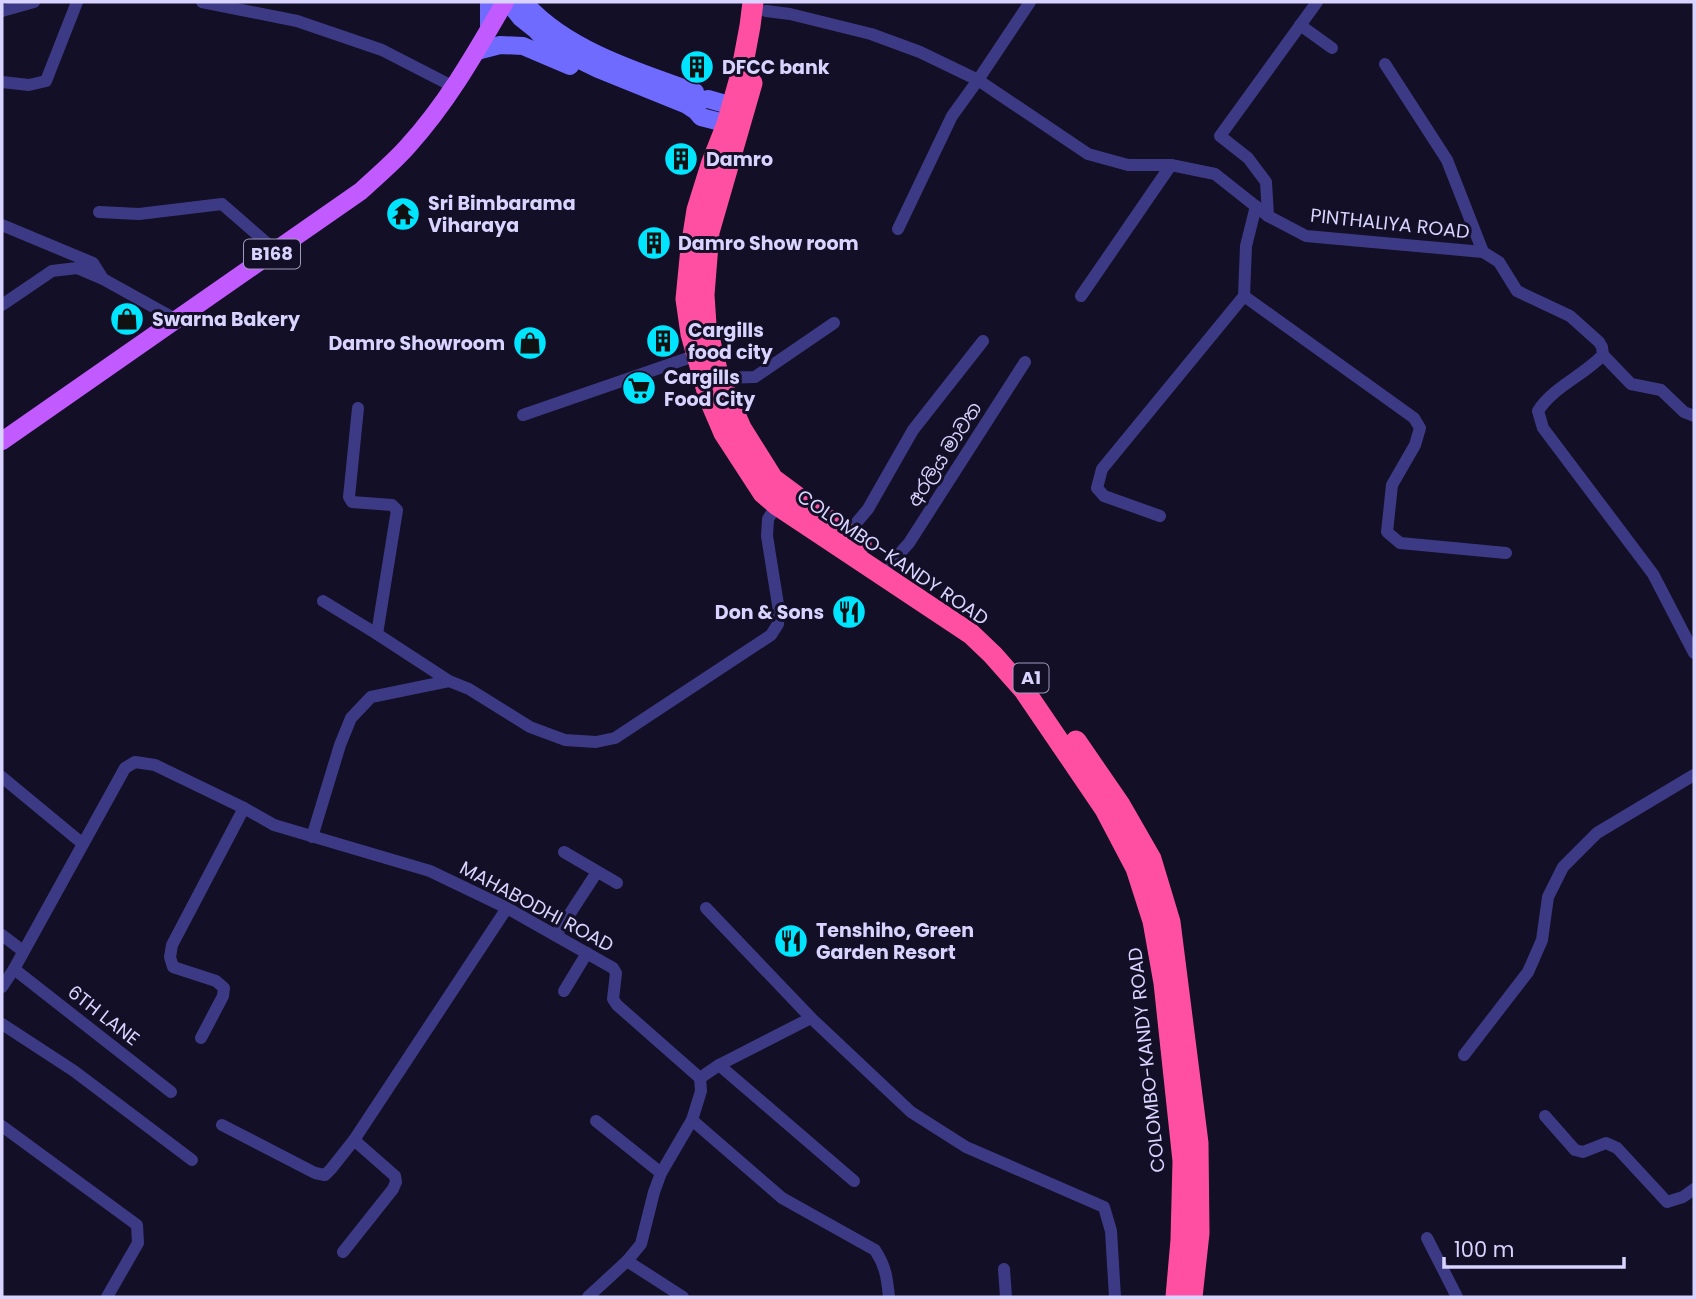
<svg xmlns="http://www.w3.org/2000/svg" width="1696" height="1299" viewBox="0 0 1696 1299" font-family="Poppins,'Noto Sans Sinhala',sans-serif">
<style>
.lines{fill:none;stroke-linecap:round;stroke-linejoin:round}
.street{stroke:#3d3a85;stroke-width:12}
.secondary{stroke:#6f6bff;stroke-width:18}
.primary{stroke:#c25bff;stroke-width:18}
.highway{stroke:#ff4fa3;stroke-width:21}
.labels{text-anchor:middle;stroke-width:6;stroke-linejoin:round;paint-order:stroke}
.shield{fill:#130f26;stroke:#9e99be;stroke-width:2}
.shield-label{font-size:18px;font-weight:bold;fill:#d9d4ff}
.poi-label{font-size:19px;font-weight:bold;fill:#d9d4ff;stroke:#130f26;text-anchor:start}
.street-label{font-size:19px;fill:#d9d4ff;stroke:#130f26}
</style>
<rect width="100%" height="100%" fill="#130f26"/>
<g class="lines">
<g class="street">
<polyline points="202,2 297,21 382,50 454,87"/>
<polyline points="2,11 34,2"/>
<path d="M766 11 790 14 871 34 920 52 978 80 1088 154 1128 165H1171L1215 174 1268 216 1306 236 1483 252 1499 262 1517 291 1570 316 1599 342 1602 347 1603 355C1583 376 1553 387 1538 411L1543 428 1653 574 1694 653"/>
<polyline points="1300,25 1332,48"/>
<polyline points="1385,64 1447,160 1483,252"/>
<polyline points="2,82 29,85 46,81 77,2"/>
<polyline points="1256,206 1246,246 1244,296 1414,418 1420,428 1415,445 1392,485 1387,532 1400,543 1506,553"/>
<polyline points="99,212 139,214 222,204 276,251"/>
<polyline points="1268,216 1266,182 1248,158 1220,136 1317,2"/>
<polyline points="2,225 93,263 103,279"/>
<polyline points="898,229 952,116 978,80 1030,2"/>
<polyline points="1081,296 1171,165"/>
<polyline points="2,305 52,271 77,268 103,279 177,320"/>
<polyline points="1603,355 1631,384 1661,390 1684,412 1694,416"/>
<polyline points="719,378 755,377 834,323"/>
<polyline points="358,408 349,497 352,502 392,505 397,510 377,634 449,681"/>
<polyline points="523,415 697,355"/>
<polyline points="1160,516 1104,496 1097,488 1102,469 1244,296"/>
<polyline points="847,534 868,509 913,430 983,341"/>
<polyline points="891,563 909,543 1025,362"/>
<polyline points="323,601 377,634"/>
<polyline points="2,777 83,844"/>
<polyline points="312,837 340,745 351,718 371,697 449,681 469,689 530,727 565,740 596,742 615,738 771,635 778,624 779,611 767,536 768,519 777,505"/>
<polyline points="564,852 617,883"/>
<polyline points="706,908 811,1018"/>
<polyline points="2,935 23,951"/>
<polyline points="556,935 597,872"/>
<polyline points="14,969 171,1092"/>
<polyline points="2,987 14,969 125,768 135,762 155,765 244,808 274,825 430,871 507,908 613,968 616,973 613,999 617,1005 700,1078 719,1065 811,1018 911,1112 966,1147 1104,1207 1111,1231 1115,1297"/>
<polyline points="564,991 587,953"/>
<polyline points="2,1024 74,1071 192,1160"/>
<polyline points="201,1038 223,996 224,988 216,981 173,967 170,957 172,945 244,808"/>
<polyline points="1464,1055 1528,972 1542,940 1548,897 1563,867 1597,833 1694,775"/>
<polyline points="719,1065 854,1181"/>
<path d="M700 1078 701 1091 692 1120 782 1198 875 1250C886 1267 887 1278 889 1297"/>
<polyline points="1545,1116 1575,1150 1583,1152 1606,1143 1617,1148 1667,1202 1683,1197 1694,1189"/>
<polyline points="596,1121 661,1173"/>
<polyline points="222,1125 315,1173 325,1175 331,1169 354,1140 395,1176 396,1182 393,1189 343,1252"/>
<polyline points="2,1126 137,1225 138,1243 107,1297"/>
<polyline points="354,1140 507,908"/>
<polyline points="1427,1238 1457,1297"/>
<polyline points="627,1261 641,1244 654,1192 661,1173 692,1120"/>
<polyline points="1004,1269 1006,1297"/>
<polyline points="588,1297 627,1261 683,1297"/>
</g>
<g class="secondary">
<polyline points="489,2 489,29"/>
<polyline points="508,2 521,18 536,30 544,39 561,51 598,69 687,105 696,111 701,117 740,127"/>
<path d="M524 2C564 49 638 72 695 92"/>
<polyline points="477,51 500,45 523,46 570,66"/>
<polyline points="679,95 697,101 708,99 743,109"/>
</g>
<path class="primary" d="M2 441 361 191C377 176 394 162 408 146 448 102 476 52 505 2"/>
<g class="highway">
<polyline points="753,2 750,26 741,74 727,124 712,162 697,210 691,248 686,299 691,334 709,398 724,433 763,493 777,505 971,634 993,655 1024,690 1105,809 1136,868 1153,921 1164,983 1183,1161 1181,1240 1176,1297"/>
<polyline points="752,83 709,232 704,295 706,325 719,378 741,428 773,479 861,544"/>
<polyline points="1076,741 1120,805 1151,859 1170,922 1198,1143 1199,1233 1192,1297"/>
</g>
</g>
<defs>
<g id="building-disc" transform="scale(1.75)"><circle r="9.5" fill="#00e5ff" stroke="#130f26"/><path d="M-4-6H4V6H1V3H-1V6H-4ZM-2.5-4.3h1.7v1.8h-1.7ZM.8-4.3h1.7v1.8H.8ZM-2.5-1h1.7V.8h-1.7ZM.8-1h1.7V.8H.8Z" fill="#111"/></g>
<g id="temple-disc" transform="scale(1.75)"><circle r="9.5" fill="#00e5ff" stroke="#130f26"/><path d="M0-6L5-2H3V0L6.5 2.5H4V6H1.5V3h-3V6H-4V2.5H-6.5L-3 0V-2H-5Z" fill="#111"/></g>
<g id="shop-disc" transform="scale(1.75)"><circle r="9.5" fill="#00e5ff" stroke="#130f26"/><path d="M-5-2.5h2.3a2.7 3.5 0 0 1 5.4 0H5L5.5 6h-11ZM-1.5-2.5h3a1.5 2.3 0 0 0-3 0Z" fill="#111"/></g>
<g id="supermarket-disc" transform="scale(1.75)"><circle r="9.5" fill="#00e5ff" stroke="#130f26"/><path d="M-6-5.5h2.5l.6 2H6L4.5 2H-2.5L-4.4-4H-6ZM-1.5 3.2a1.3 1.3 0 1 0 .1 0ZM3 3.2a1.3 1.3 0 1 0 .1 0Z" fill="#111"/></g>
<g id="restaurant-disc" transform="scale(1.75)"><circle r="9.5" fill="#00e5ff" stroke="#130f26"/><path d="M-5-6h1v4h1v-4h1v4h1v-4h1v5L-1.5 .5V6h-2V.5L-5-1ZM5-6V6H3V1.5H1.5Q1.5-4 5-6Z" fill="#111"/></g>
</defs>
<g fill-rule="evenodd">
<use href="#building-disc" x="697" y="67"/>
<use href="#building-disc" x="681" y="159"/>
<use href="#temple-disc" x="403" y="214"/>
<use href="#building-disc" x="654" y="243"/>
<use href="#shop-disc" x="127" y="319"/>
<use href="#building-disc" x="663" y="341"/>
<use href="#shop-disc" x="530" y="343"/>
<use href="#supermarket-disc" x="639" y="388"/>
<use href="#restaurant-disc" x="849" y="612"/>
<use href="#restaurant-disc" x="791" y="941"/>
</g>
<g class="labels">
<g class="shield">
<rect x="244" y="239.5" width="56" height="29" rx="5"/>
<rect x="1013.5" y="663.5" width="35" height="29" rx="5"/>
</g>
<g class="shield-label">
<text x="272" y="260">B168</text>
<text x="1031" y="684">A1</text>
</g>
<g class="poi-label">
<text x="722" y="74">DFCC bank</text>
<text x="706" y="166">Damro</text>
<text x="428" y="210">Sri Bimbarama<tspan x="428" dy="22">Viharaya</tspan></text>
<text x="678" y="250">Damro Show room</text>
<text x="152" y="326">Swarna Bakery</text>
<text x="688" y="337">Cargills<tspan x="688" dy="22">food city</tspan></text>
<text x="505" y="350" text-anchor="end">Damro Showroom</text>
<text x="664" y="384">Cargills<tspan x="664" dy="22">Food City</tspan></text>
<text x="824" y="619" text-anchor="end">Don &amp; Sons</text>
<text x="816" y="937">Tenshiho, Green<tspan x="816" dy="22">Garden Resort</tspan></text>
</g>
<g class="street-label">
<text transform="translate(1390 223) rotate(6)" y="7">PINTHALIYA ROAD</text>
<text transform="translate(944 454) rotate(-57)" y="7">අරලිය මාවත</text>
<text transform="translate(893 557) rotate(34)" y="7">COLOMBO-KANDY ROAD</text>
<text transform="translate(537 906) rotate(28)" y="7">MAHABODHI ROAD</text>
<text transform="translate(104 1015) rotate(38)" y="7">6TH LANE</text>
<text transform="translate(1146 1060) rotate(-96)" y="7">COLOMBO-KANDY ROAD</text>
</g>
</g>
<rect width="1696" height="1299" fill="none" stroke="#d9d4ff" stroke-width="7"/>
<path d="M1444 1257v10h180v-10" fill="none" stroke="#d9d4ff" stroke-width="3.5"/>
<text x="1454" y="1257" font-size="21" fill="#d9d4ff" stroke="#130f26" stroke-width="5" paint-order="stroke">100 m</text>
</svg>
